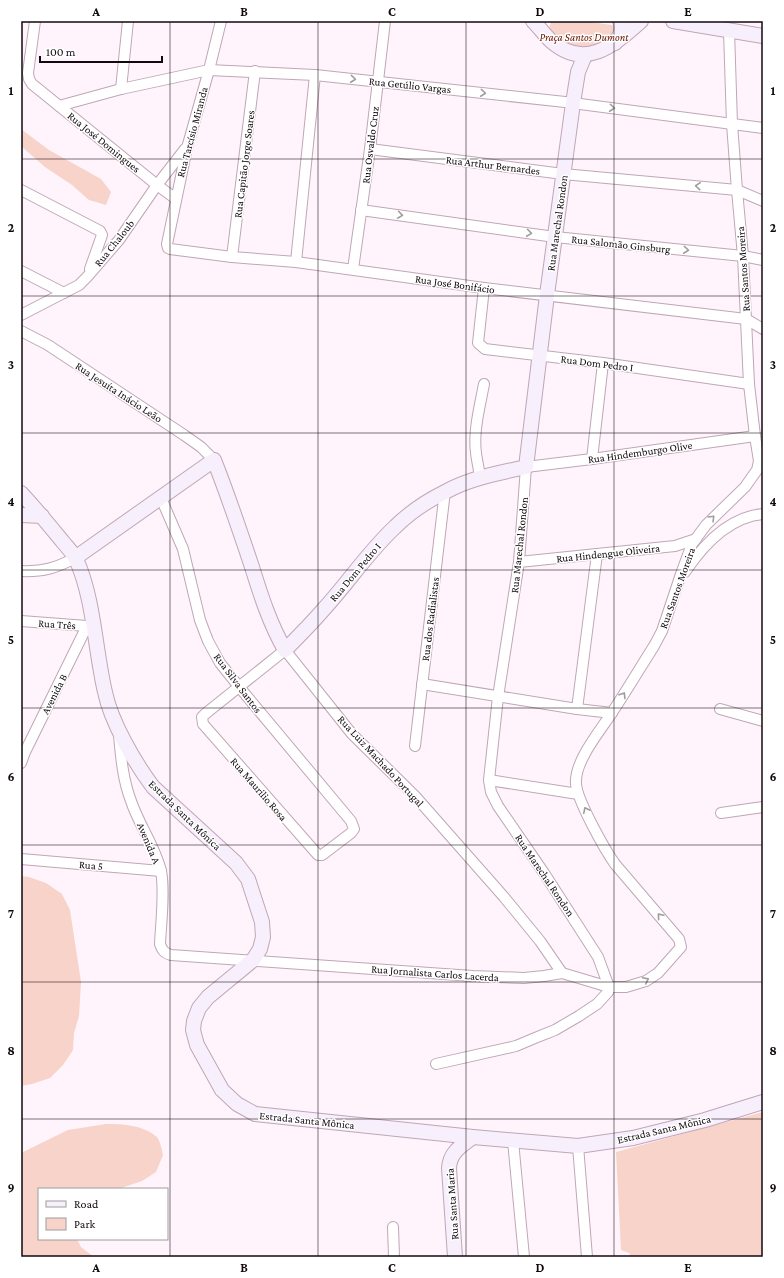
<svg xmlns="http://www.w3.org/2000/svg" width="784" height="1278" viewBox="0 0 784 1278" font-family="'Crimson Pro',serif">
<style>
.green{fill:#f7d3ca}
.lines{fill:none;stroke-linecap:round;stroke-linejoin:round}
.street-casing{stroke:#c0a6b7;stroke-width:12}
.secondary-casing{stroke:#c0a6b7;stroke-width:16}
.street{stroke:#fff;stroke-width:10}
.secondary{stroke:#f7effc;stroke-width:14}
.oneway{stroke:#a09d9f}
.grid{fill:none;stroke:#12090f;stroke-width:1;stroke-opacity:0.55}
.labels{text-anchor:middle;stroke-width:3;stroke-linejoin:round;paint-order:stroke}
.park-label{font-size:11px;font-style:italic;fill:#681501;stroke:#fff}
.street-label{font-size:11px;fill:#12090f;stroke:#fff}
.neatline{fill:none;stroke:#12090f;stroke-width:1.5}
.grid-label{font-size:13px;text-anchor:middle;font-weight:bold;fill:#12090f}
</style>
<rect width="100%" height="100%" fill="#fff4fb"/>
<g class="green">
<polygon points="551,21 582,21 612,25 619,32 618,38 583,53 548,34"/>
<polygon points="21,129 49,150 101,179 111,192 106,205 89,200 72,185 45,167 21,146"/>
<polygon points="21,876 29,877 46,883 62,894 70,910 81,982 79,1016 74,1033 73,1050 63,1065 50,1078 32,1084 21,1086"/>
<polygon points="763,1112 763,1257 631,1257 629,1253 621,1250 616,1152"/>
<path d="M106 1124C123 1124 143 1125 157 1137 160 1141 162 1150 163 1155L156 1172 142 1181 118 1189H39V1239H77L81 1247 94 1257H21V1153L68 1130Z"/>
</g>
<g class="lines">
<g class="street-casing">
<g id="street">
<polyline points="35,21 28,73 29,79 32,84 157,185 176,199"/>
<polyline points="221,21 209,70 187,148 167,244 168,248 170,249 232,257 296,262 484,288 746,319 763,329"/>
<polyline points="121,89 128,21"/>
<polyline points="59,106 121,89 209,70 315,75 565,102 763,128"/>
<polyline points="370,149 563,174 737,190 763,201"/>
<polyline points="21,190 100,231 102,235 90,269"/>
<polyline points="361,210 555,237 743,256 763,260"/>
<polyline points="232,257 255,71"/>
<polyline points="296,262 315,75"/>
<polyline points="353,269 370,149 385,21"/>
<polyline points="21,271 64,293"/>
<polyline points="484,288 478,343 485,349 603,363 749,384"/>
<polyline points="21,315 79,285 87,277 119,240 157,185 185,149"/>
<polyline points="21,331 48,345 184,435 201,447 214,460"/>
<polyline points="592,459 603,363"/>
<path d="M480 478C479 469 477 461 476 453 473 431 480 406 484 384"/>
<polyline points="161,498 183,549 200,620 208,641 220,663 240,688 351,821 354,829 351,833 326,852 322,855 318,855 203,724 202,717 205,714 285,650 352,734 415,796 504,897 540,941 562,973"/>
<polyline points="519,562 675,546 696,539"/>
<path d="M21 571C43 572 56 568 75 558"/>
<path d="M685 572C703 545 728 517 763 514"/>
<polyline points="21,621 87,626 93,625"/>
<polyline points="422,684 577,709 612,713"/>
<polyline points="577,709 597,554"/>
<polyline points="720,709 763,721"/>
<path d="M119 735C121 758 123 780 131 801 139 825 155 846 161 871 165 892 161 922 160 944 162 950 164 953 171 955L473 976 524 978 544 976 562 973 609 987H626L646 981 658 973 681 947 679 939 615 864C605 850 577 800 576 784 574 761 601 730 613 711 627 690 640 668 654 646L662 631 681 574 692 544 706 525 745 487 757 470 759 461 755 436 749 384 743 256 737 190 732 124 729 31"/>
<polyline points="415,746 445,491"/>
<polyline points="21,763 25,752 87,626"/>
<polyline points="489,780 578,794"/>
<polyline points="721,813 763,807"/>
<polyline points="21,859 161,871"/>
<polyline points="436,1064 516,1046 535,1038 555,1030 579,1016 597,1004 608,992 609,987 598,957 544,873 498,806 491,792 489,780 498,697 519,562 526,467 592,459 755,436"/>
<polyline points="513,1141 524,1257"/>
<polyline points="578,1146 587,1257"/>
<polyline points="393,1227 394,1257"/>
</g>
</g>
<g class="secondary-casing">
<g id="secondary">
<path d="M533 21C539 27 544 34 550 40 584 71 613 46 641 21"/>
<polyline points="673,21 763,36"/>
<path d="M615 43C620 36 624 29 620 21"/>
<path d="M21 493C36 509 49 525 63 542 67 547 73 553 76 559 94 598 95 650 105 692 111 722 135 763 153 787L236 863 248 879 262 922 263 937 260 949 253 960 208 997 199 1008 194 1021 193 1030 197 1045 222 1090 237 1104 255 1114 473 1137 578 1146 633 1138 705 1120 763 1102"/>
<polyline points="21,515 42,516"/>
<path d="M75 558 214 460C228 495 240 531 252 567 261 596 270 624 285 650 298 637 311 624 323 610 348 583 368 552 395 527 409 513 427 501 445 492 470 478 499 473 526 467L547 295 573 103 578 72 585 55"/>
<path d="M455 1257 449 1168C450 1152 461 1146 473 1137"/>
</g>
</g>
<use href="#street" class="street"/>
<use href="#secondary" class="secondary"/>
</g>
<defs><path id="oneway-chevron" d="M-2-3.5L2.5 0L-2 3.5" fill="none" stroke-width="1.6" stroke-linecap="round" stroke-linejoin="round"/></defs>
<g class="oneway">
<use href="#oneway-chevron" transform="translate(353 79) rotate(6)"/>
<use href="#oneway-chevron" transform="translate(483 93) rotate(6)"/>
<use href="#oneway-chevron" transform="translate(612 108) rotate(7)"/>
<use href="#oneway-chevron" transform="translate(698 186) rotate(-175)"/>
<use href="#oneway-chevron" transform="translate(400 215) rotate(8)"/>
<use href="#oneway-chevron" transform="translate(529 233) rotate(8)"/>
<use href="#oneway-chevron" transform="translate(686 250) rotate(6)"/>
<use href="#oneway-chevron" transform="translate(712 518) rotate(-45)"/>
<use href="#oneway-chevron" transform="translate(623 695) rotate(-58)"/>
<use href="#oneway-chevron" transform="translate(586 810) rotate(-116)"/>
<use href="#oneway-chevron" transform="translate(660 916) rotate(-131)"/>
<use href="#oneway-chevron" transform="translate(646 980) rotate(-27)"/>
</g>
<path class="grid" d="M170 21V1257M318 21V1257M466 21V1257M614 21V1257M21 159H763M21 296H763M21 433H763M21 570H763M21 708H763M21 845H763M21 982H763M21 1119H763"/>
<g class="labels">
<g class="park-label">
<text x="584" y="41">Praça Santos Dumont</text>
</g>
<g class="street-label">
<text transform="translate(410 85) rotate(6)" y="4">Rua Getúlio Vargas</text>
<text transform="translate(192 132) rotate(-75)" y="4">Rua Tarcísio Miranda</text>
<text transform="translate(104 142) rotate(39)" y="4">Rua José Domingues</text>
<text transform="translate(370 145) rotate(-83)" y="4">Rua Osvaldo Cruz</text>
<text transform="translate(244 164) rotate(-83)" y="4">Rua Capitão Jorge Soares</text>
<text transform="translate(493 165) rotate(7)" y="4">Rua Arthur Bernardes</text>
<text transform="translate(557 223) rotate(-82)" y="4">Rua Marechal Rondon</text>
<text transform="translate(114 243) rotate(-51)" y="4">Rua Chaloub</text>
<text transform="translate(621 244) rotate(6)" y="4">Rua Salomão Ginsburg</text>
<text transform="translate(743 269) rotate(-94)" y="4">Rua Santos Moreira</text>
<text transform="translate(455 284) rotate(8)" y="4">Rua José Bonifácio</text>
<text transform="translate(597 363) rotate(7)" y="4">Rua Dom Pedro I</text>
<text transform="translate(119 392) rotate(33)" y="4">Rua Jesuíta Inácio Leão</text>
<text transform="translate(640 452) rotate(-8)" y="4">Rua Hindemburgo Olive</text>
<text transform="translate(519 545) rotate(-84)" y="4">Rua Marechal Rondon</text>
<text transform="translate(608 553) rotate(-6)" y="4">Rua Hindengue Oliveira</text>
<text transform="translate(355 572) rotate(-50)" y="4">Rua Dom Pedro I</text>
<text transform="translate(677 588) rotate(-70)" y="4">Rua Santos Moreira</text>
<text transform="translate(430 619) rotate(-83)" y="4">Rua dos Radialistas</text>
<text transform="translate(57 624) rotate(4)" y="4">Rua Três</text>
<text transform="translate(238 683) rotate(53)" y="4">Rua Silva Santos</text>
<text transform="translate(54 694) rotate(-63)" y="4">Avenida B</text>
<text transform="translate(381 761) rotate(47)" y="4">Rua Luiz Machado Portugal</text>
<text transform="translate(259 789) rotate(49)" y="4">Rua Maurilio Rosa</text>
<text transform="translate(185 815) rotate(44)" y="4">Estrada Santa Mônica</text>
<text transform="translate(149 843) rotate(67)" y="4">Avenida A</text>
<text transform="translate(91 865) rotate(5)" y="4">Rua 5</text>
<text transform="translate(545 875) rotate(56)" y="4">Rua Marechal Rondon</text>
<text transform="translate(435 973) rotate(4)" y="4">Rua Jornalista Carlos Lacerda</text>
<text transform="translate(307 1120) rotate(6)" y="4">Estrada Santa Mônica</text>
<text transform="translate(664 1129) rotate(-13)" y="4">Estrada Santa Mônica</text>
<text transform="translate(452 1204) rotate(-94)" y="4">Rua Santa Maria</text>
</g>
</g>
<rect width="784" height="1278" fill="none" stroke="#ffffff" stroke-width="44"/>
<rect x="38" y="1188" width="130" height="52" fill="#ffffff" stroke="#a09d9f"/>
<rect x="46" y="1201" width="20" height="6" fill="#f7effc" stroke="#a09d9f"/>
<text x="74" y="1208" font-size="12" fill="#12090f">Road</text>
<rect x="46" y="1218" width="20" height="12" fill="#f7d3ca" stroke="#a09d9f"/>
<text x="74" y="1228" font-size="12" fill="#12090f">Park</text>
<path d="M40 56v6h122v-6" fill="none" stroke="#12090f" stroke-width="2"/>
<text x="46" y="56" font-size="12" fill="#12090f" stroke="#ffffff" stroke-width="3" paint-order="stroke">100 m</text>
<rect x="22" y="22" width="740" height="1234" class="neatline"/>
<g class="grid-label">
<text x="96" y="16">A</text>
<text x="244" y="16">B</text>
<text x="392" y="16">C</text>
<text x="540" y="16">D</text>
<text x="688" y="16">E</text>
<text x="11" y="95">1</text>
<text x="773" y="95">1</text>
<text x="11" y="232">2</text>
<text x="773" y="232">2</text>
<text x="11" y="369">3</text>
<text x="773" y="369">3</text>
<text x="11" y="506">4</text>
<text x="773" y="506">4</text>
<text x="11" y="644">5</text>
<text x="773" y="644">5</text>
<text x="11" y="781">6</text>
<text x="773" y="781">6</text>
<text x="11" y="918">7</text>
<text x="773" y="918">7</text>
<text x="11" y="1055">8</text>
<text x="773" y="1055">8</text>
<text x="11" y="1192">9</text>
<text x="773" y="1192">9</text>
<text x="96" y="1272">A</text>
<text x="244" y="1272">B</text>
<text x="392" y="1272">C</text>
<text x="540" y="1272">D</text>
<text x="688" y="1272">E</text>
</g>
</svg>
